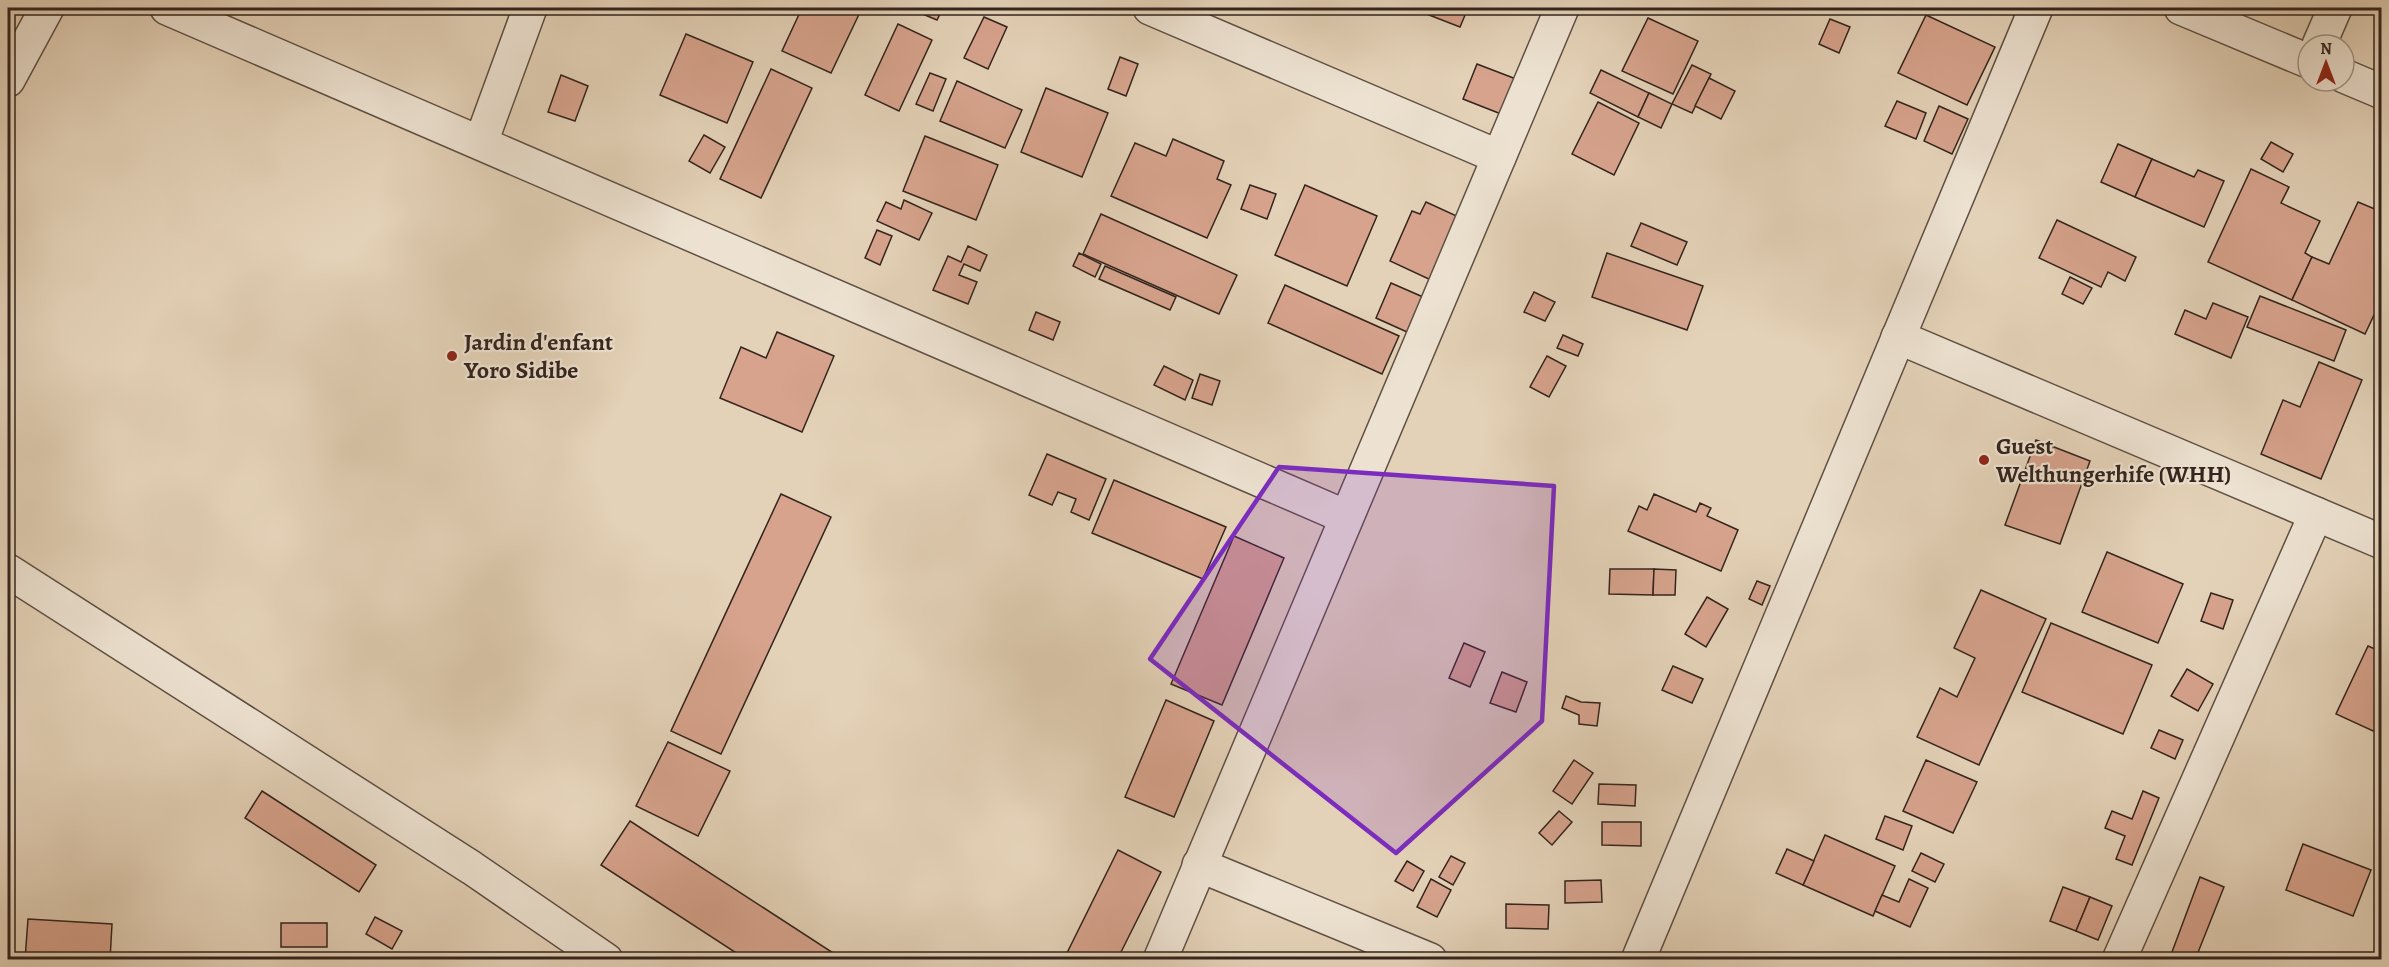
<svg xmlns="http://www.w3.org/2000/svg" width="2389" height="967" viewBox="0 0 2389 967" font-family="Alegreya,serif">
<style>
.building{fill:#d7a38d;stroke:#33241e;stroke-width:1.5}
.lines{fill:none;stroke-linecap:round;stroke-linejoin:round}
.street-casing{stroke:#5f5044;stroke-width:36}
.street{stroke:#ede2d1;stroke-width:33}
.marked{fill:#7b2cbf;fill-opacity:0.2;stroke:#7b2cbf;stroke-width:4.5;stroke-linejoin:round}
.poi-dot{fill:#8f2418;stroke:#ede2d1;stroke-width:2}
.labels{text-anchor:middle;stroke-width:4.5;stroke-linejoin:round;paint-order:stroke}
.poi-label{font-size:24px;font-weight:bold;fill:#33241e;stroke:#ede2d1;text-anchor:start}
</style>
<rect width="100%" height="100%" fill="#e4d2b8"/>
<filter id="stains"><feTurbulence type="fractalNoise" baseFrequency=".00333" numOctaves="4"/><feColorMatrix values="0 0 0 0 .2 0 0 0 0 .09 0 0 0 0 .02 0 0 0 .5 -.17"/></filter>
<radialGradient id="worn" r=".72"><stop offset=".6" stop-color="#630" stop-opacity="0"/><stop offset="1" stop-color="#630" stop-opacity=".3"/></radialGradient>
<g class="building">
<polygon points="802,8 862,8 831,73 782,51"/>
<polygon points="908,8 943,8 937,20"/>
<polygon points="1411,8 1468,8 1460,27"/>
<polygon points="1926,15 1995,47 1967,105 1898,73"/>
<polygon points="984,17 1007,27 988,69 964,58"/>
<polygon points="1648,18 1698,41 1673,94 1622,71"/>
<polygon points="1830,19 1850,27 1839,53 1819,44"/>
<polygon points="898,24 932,40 899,111 865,95"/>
<polygon points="686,34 753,62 727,123 660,95"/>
<polygon points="1120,57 1138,64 1126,96 1108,89"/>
<polygon points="1477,64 1516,79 1501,114 1463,99"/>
<polygon points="1692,65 1711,74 1692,113 1672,104"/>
<polygon points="771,69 812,88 761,198 720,179"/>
<polygon points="1601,70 1649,93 1638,117 1590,93"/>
<polygon points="930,73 946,79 933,111 916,104"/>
<polygon points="561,75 588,86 575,121 548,112"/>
<polygon points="1709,78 1735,91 1721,119 1695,106"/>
<polygon points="957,81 1022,110 1005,148 940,121"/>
<polygon points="1046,88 1108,113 1082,177 1021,152"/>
<polygon points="1649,93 1672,104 1661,128 1638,117"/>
<polygon points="1897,101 1926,113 1916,139 1885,126"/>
<polygon points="1598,102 1639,123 1614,175 1572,154"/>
<polygon points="1939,106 1968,119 1952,154 1924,141"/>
<polygon points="704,135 725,147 710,173 689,161"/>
<polygon points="925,136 998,165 976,220 903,191"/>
<polygon points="1173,139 1224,161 1217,179 1231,185 1207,238 1111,196 1135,143 1166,156"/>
<polygon points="2271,142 2293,154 2283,172 2261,159"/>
<polygon points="2118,144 2152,159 2135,197 2101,182"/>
<polygon points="2152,159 2194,177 2198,170 2224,181 2204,227 2135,197"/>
<polygon points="2251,169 2289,187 2281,203 2320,221 2305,253 2312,257 2292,300 2208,262"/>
<polygon points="1250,185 1276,194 1267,219 1241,209"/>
<polygon points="1305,185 1377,216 1347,286 1275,255"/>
<polygon points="904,200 932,213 919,240 877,221 886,202 901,209"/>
<polygon points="1426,202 1461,218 1433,281 1390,261 1412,211 1420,214"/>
<polygon points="2358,202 2382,212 2382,298 2365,334 2292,300 2312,257 2329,264"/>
<polygon points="1101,214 1237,275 1219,314 1083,254"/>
<polygon points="2057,220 2136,257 2125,281 2108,272 2101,287 2039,258"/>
<polygon points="1641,223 1687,242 1677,265 1631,246"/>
<polygon points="877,230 892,236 880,265 865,258"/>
<polygon points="968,246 987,255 980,271 964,264 959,275 977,282 968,304 933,290 948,256 961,262"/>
<polygon points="1079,253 1101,264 1095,277 1073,266"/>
<polygon points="1607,253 1703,286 1687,330 1592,297"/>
<polygon points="1105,266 1176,297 1170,310 1099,279"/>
<polygon points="2070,277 2092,288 2083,304 2062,294"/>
<polygon points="1391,283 1423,297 1407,332 1376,318"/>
<polygon points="1285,285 1399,336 1382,374 1268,323"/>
<polygon points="1534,292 1555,302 1545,321 1524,312"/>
<polygon points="2260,296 2346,330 2334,361 2247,327"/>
<polygon points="2213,303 2248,317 2231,358 2175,334 2185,310 2206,319"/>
<polygon points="1036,312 1060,322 1053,340 1029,330"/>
<polygon points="777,332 834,356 802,432 720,398 741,347 766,358"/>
<polygon points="1563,335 1583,344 1578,356 1557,348"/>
<polygon points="1547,356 1566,366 1549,397 1530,387"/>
<polygon points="2319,362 2362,380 2321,479 2261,454 2283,400 2300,407"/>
<polygon points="1164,366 1193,380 1185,400 1154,385"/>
<polygon points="1200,374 1220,381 1212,405 1192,398"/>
<polygon points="2036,440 2090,461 2060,544 2005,525"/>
<polygon points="1047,454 1106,479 1089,520 1071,512 1076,499 1058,492 1052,505 1029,495"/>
<polygon points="1114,480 1226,527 1203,579 1092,533"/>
<polygon points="781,494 831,517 721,754 671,731"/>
<polygon points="1654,494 1696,512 1700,503 1711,508 1707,516 1738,530 1721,571 1628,531 1639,506 1647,510"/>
<polygon points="1234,536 1284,558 1222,705 1171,684"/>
<polygon points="2107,552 2183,584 2158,643 2082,612"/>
<polygon points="1610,569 1654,569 1653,595 1609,594"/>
<polygon points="1654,569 1676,570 1675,595 1653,595"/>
<polygon points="1757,581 1770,586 1762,605 1749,599"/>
<polygon points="1981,590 2046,619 1979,765 1917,737 1940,688 1957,697 1975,658 1954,648"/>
<polygon points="2211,593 2233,600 2223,629 2201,621"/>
<polygon points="1707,597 1728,609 1706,647 1685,634"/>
<polygon points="2051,623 2152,665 2123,734 2022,692"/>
<polygon points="1464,643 1485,652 1470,687 1449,678"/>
<polygon points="2368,646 2382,652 2382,735 2336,714"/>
<polygon points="1673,666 1703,679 1692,703 1662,690"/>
<polygon points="2187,669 2213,684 2198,711 2171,696"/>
<polygon points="1502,672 1527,682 1516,712 1490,703"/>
<polygon points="1566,696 1581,702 1600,703 1597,726 1579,724 1579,715 1562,708"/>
<polygon points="1166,700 1214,721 1174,817 1125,797"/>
<polygon points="2159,730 2183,740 2175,759 2151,748"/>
<polygon points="668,742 730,771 698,836 636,806"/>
<polygon points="1574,760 1593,773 1572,804 1553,791"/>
<polygon points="1926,760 1977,782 1953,833 1903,811"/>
<polygon points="1599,784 1636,785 1635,806 1598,804"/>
<polygon points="262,791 376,865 359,892 245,818"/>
<polygon points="2143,791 2159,798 2132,865 2116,859 2125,836 2105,828 2112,811 2132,819"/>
<rect x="8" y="793" width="3" height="31"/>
<polygon points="1559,811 1572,822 1552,845 1539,833"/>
<polygon points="1885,816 1912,826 1903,850 1876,839"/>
<polygon points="630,821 844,960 747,960 601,865"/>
<polygon points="1602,822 1641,822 1641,846 1602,845"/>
<polygon points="1825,835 1895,866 1873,916 1803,885"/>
<polygon points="2303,844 2371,870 2353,916 2286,890"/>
<polygon points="1787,849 1814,861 1803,885 1776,873"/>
<polygon points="1118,850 1161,872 1117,960 1076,960 1066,955"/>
<polygon points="1921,853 1944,864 1935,882 1912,871"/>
<polygon points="1451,856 1465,863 1453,885 1439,877"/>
<polygon points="1407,861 1424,871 1413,891 1395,881"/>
<polygon points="2200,877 2224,887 2195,960 2169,960"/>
<polygon points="1431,879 1451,890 1437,917 1417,907"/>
<polygon points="1909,879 1928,888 1910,927 1875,911 1882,895 1899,902"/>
<polygon points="1601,880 1602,902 1565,903 1565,881"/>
<polygon points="2063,887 2090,897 2076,931 2050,921"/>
<polygon points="2090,897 2112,906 2098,940 2076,931"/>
<polygon points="1506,904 1549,905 1548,929 1506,928"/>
<polygon points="375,917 402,931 392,949 366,934"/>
<polygon points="28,919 112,924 110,960 25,960"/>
<rect x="281" y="923" width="46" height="24"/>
</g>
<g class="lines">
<g class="street-casing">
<g id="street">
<polyline points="167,8 1346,517"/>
<polyline points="1150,8 1499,157"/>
<polyline points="2181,8 2308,61"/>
<polyline points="2319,45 2335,8"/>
<polyline points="2344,76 2382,92"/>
<polyline points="8,80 47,8"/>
<polyline points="481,142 530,8"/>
<polyline points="1898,337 2382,542"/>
<polyline points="8,571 472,868 606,960"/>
<polyline points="1199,865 1430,960"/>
<polyline points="1160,960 1562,8"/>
<polyline points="1638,960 2036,8"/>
<polyline points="2119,960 2316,514"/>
</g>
</g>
<use href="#street" class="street"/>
</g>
<path class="marked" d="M1279 467 1554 486 1542 721 1396 853 1150 659Z"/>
<g class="poi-dot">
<circle cx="452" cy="356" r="6"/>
<circle cx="1984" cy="460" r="6"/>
</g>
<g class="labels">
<g class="poi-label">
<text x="464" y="350">Jardin d'enfant<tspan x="464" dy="28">Yoro Sidibe</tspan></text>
<text x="1996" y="454">Guest<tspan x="1996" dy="28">Welthungerhife (WHH)</tspan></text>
</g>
</g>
<rect width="2389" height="967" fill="none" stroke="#e4d2b8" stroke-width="30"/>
<rect x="9" y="9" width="2371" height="949" fill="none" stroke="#33241e" stroke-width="3"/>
<rect x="15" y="15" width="2359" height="937" fill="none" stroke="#33241e" stroke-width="1.5"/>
<g transform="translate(2326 63)"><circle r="28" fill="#ede2d1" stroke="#a39689" stroke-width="1.5"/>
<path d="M0-4.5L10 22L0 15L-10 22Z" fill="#8f2418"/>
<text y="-9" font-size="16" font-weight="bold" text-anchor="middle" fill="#33241e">N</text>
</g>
<rect width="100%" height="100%" filter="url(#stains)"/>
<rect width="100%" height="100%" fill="url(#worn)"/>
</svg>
